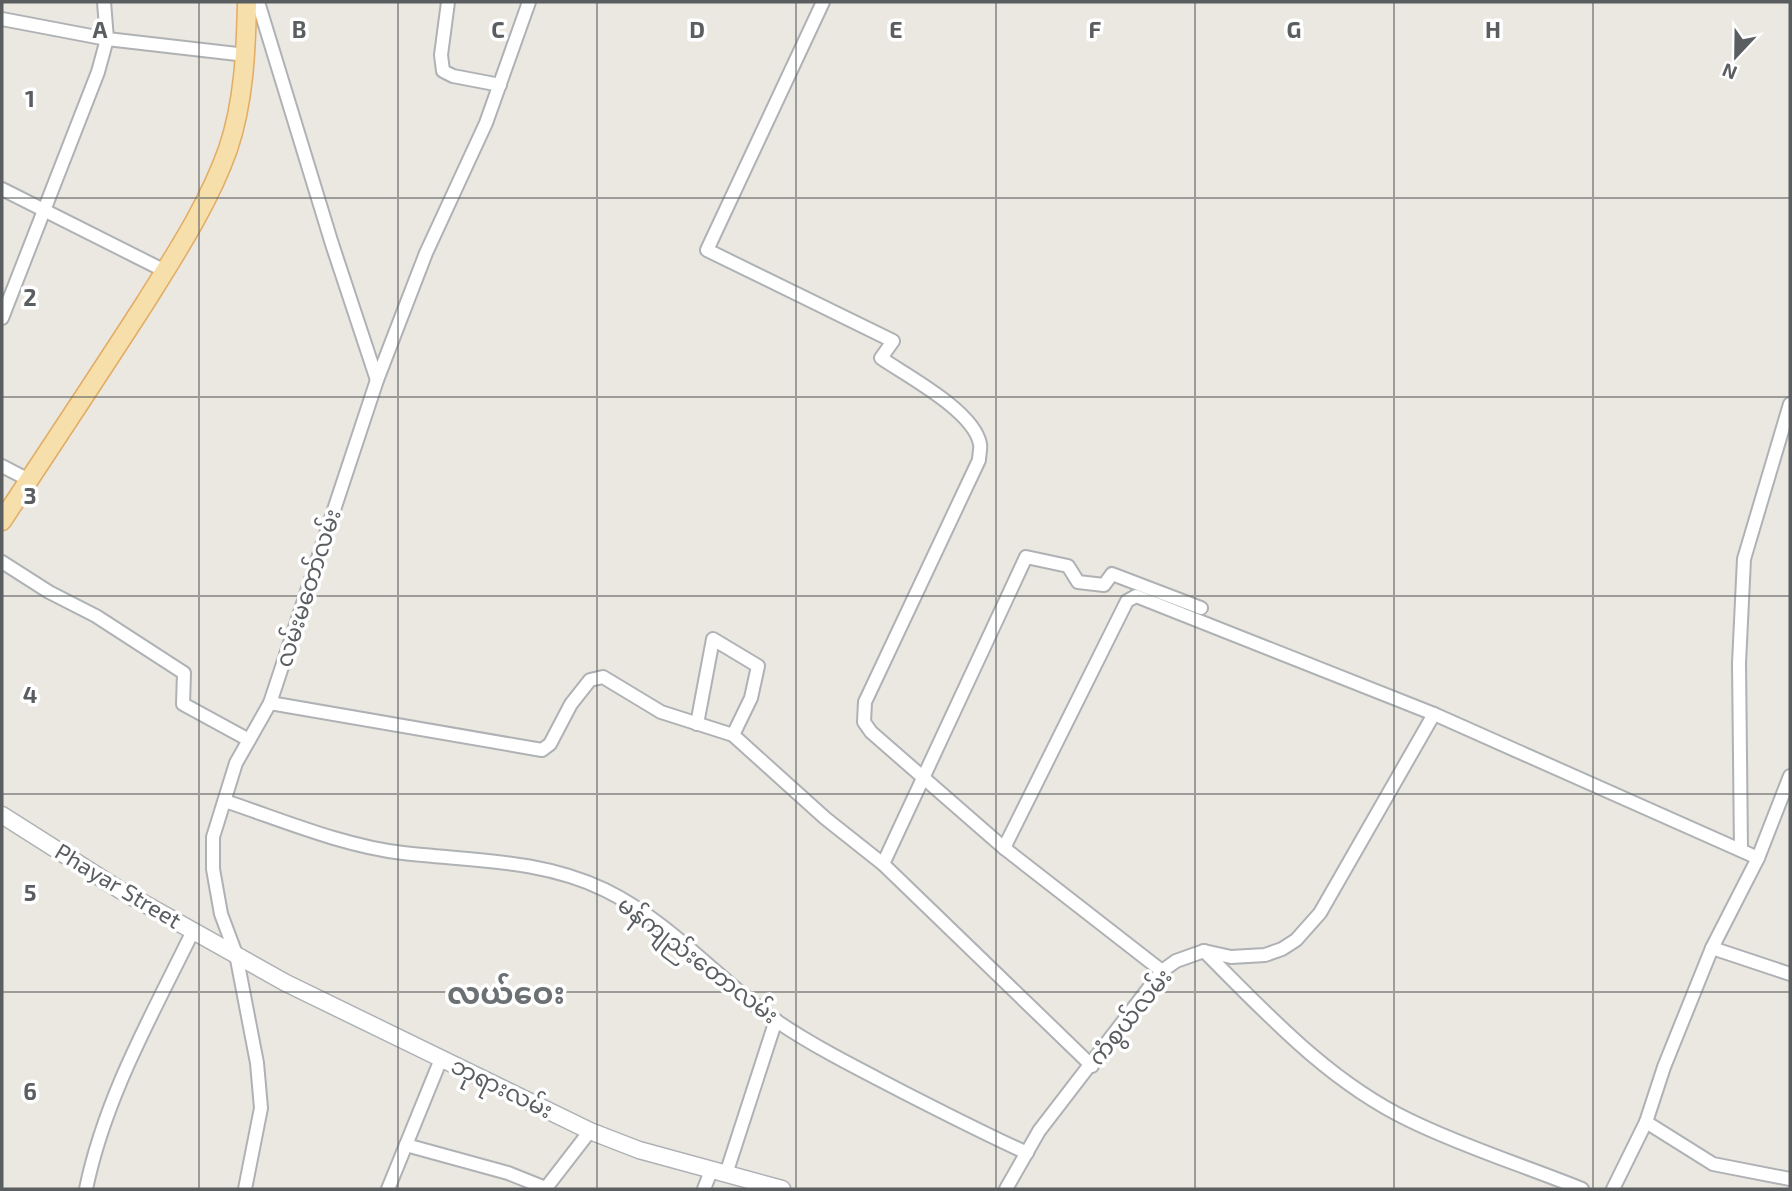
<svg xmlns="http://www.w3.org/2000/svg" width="1792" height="1191" viewBox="0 0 1792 1191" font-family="'Exo 2','Noto Sans Myanmar',sans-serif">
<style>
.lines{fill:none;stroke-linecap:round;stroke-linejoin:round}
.street-casing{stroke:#afb2b5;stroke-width:16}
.secondary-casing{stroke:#aeb2b5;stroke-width:19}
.primary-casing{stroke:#e2ac63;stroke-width:21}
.street{stroke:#fff;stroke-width:12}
.secondary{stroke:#fff;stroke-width:16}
.primary{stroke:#f6dfab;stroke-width:18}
.grid{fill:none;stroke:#5a5e61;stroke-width:2;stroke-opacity:0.55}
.labels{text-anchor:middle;stroke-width:7;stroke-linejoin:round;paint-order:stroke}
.street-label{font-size:23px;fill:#5a5e61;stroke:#fff}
.district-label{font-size:30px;font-weight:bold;fill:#6b7072;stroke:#fff}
.grid-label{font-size:23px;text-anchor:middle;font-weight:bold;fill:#5a5e61;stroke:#fff;stroke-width:7;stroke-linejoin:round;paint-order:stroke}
</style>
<rect width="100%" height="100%" fill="#ebe7e1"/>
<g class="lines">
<g class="street-casing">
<g id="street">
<polyline points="258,2 332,244 377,380"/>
<polyline points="448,2 441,55 443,71 453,76 500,85"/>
<path d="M823 2 707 250 893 341 881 358C907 376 974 411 980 444 981 448 979 455 979 460L865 702 864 722 871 732 1004 848 1162 971"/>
<polyline points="2,19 107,39 246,55"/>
<polyline points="2,189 165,271"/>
<polyline points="2,318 98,72 107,39 104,2"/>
<polyline points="2,466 29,480"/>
<polyline points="2,562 49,592 96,616 184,673 183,704 249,740"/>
<polyline points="270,703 542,750 550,744 571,704 590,680 603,677 661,712 733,735 825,818 883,864 1092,1066"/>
<polyline points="697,724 713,639 758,666 751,698 733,735"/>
<path d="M225 801C282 820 343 846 403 853 472 861 541 859 605 890 671 922 719 981 778 1022 818 1049 861 1070 903 1092 944 1113 985 1134 1027 1153"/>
<polyline points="1004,848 1127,601 1136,596 1434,714 1758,858"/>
<polyline points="1741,850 1739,663 1744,559 1790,404"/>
<polyline points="883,864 1026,557 1068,566 1078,582 1104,585 1112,574 1201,608"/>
<polyline points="1712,948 1790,974"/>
<path d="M1204 951C1266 1013 1328 1081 1409 1120 1464 1147 1525 1166 1582 1189"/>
<polyline points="1646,1122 1713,1164 1790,1179"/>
<polyline points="406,1145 508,1173 548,1189"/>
<polyline points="726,1174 776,1020"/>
<polyline points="546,1188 590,1131"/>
<path d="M86 1189C105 1097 152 1015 193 931"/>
<polyline points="245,1189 261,1108 257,1063 236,954 221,914 213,869 213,837 236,763 270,703 377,380 426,253 486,123 529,2"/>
<polyline points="388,1189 441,1059"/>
<polyline points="704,1189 711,1171"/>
<polyline points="1006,1189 1039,1131 1162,971 1176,961 1204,951 1231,957 1265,955 1282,949 1296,940 1320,913 1434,714"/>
<polyline points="1613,1189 1646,1122 1664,1067 1712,948 1758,858 1790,776"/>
</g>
</g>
<g class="secondary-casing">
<polyline id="secondary" points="2,815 120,890 286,983 590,1131 639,1150 782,1189"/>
</g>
<g class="primary-casing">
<path id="primary" d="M2 521C50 448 98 376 145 303 175 255 209 203 228 149 244 102 246 50 247 2"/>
</g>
<use href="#street" class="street"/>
<use href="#secondary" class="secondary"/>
<use href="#primary" class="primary"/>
</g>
<path class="grid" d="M199 2V1189M398 2V1189M597 2V1189M796 2V1189M996 2V1189M1195 2V1189M1394 2V1189M1593 2V1189M2 198H1790M2 397H1790M2 596H1790M2 794H1790M2 992H1790"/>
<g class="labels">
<g class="street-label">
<text transform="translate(308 588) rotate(-72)" y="8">လမ်းမတော်လမ်း</text>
<text transform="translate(118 886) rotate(31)" y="8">Phayar Street</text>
<text transform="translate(698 960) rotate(37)" y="8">မန်ကျည်းတောလမ်း</text>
<text transform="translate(1130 1017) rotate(-51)" y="8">ကံစွယ်လမ်း</text>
<text transform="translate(502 1088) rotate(26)" y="8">ဘုရားလမ်း</text>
</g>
<g class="district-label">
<text x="506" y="1004">လယ်ဝေး</text>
</g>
</g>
<g class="grid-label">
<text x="100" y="38">A</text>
<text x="299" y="38">B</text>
<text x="498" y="38">C</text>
<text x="697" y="38">D</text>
<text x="896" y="38">E</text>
<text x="1095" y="38">F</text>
<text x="1294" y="38">G</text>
<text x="1493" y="38">H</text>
<text x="30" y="107">1</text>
<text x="30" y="306">2</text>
<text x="30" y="504">3</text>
<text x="30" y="703">4</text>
<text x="30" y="901">5</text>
<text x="30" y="1100">6</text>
</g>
<rect width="1792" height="1191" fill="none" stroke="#5a5e61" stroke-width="7"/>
<g transform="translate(1736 56) rotate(202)" stroke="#ffffff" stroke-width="5" paint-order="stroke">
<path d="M0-5L12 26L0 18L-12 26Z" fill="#5a5e61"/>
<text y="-10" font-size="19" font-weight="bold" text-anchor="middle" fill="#5a5e61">N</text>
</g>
</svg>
